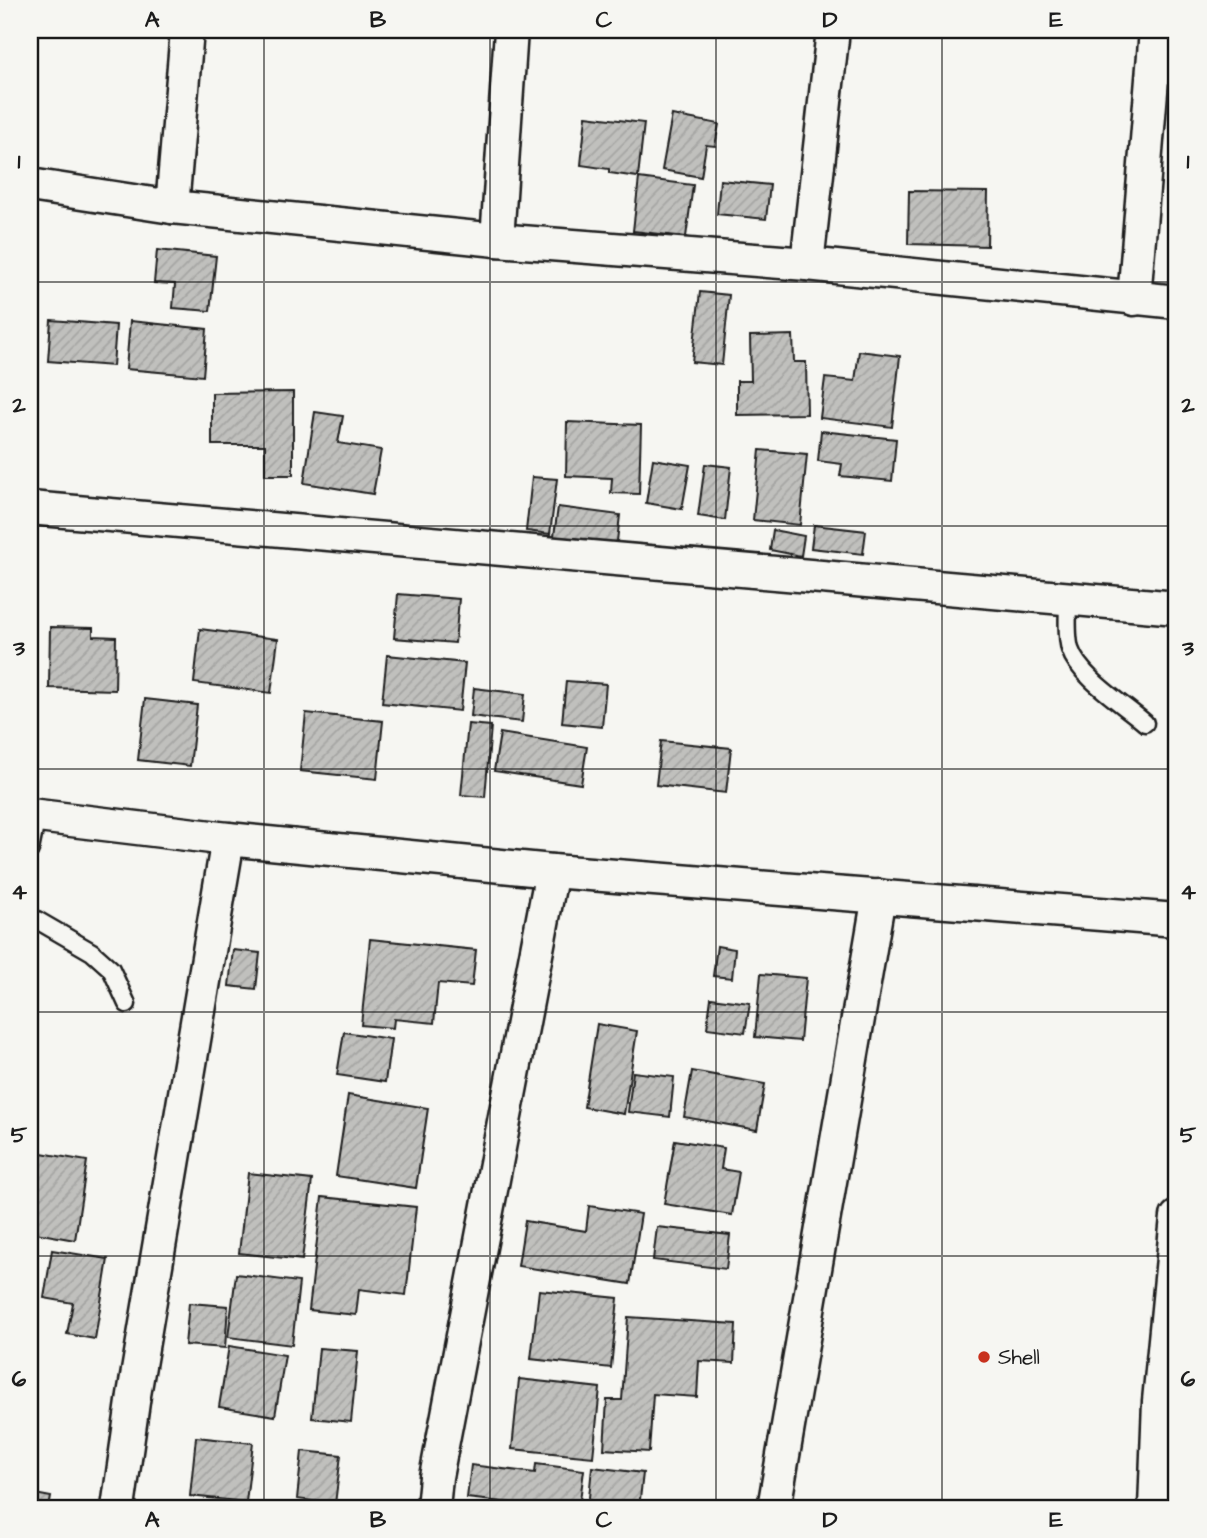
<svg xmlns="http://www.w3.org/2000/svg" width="1207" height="1538" viewBox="0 0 1207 1538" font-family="'Architects Daughter',sans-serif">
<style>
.building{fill:url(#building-hatch);stroke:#1c1c1c;stroke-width:2}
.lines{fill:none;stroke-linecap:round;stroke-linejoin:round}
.service-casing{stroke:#1c1c1c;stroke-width:21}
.minor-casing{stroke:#1c1c1c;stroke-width:37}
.service{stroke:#f6f6f2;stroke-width:16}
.minor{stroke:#f6f6f2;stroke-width:32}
.grid{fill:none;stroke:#1c1c1c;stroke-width:2;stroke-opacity:0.55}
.poi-dot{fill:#c8321e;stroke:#f6f6f2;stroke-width:2.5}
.labels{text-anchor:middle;stroke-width:7;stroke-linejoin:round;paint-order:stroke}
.poi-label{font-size:21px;fill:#1c1c1c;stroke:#f6f6f2;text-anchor:start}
.neatline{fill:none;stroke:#1c1c1c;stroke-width:2.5}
.grid-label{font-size:23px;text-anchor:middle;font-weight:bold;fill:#1c1c1c}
</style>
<defs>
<pattern id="building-hatch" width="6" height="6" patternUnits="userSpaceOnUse" patternTransform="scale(1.75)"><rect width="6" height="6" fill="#c0c0bd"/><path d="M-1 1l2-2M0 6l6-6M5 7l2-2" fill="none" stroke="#a4a4a2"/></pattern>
</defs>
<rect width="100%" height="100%" fill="#f6f6f2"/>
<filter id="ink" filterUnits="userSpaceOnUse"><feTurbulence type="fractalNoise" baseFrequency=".0143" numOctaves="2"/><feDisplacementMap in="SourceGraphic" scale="14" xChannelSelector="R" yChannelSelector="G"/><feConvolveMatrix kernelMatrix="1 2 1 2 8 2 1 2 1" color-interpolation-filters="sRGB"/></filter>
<g filter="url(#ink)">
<g class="building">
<polygon points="672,115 719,124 715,146 706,145 701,177 662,170"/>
<polygon points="586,116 644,123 638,177 609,173 609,169 581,165"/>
<polygon points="639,178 693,185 686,237 633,231"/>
<polygon points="720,180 770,185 766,219 717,214"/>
<polygon points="909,191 988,192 987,246 908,244"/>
<polygon points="157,250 216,256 210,311 173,308 175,284 154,283"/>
<polygon points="700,292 729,295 722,365 692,362"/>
<polygon points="51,320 116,325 113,366 48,361"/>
<polygon points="130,321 207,329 203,376 126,369"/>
<polygon points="793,335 794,362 806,362 807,414 737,415 737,381 751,381 750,336"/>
<polygon points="859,351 900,356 892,427 820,418 825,378 855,381"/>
<polygon points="293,392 293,475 265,475 265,445 212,445 212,393"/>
<polygon points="315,412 343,416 338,443 381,450 373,494 304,483"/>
<polygon points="567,422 641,425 639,494 611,493 612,478 566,476"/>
<polygon points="821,431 896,439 892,481 840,476 842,464 818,461"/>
<polygon points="760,450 807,454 800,525 753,520"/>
<polygon points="653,459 690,465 682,509 646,503"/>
<polygon points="705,464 731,467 725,520 698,516"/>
<polygon points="532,477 557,479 550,534 526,531"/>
<polygon points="558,507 620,515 616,550 553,543"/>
<polygon points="814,525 866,531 863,554 811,548"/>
<polygon points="773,530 804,536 801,556 770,550"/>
<polygon points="398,594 459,599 455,643 394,638"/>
<polygon points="50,627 93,628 93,636 116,637 115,690 49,688"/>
<polygon points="200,629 278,639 271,693 194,683"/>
<polygon points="387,655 465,663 460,711 382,703"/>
<polygon points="566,681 606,684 602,727 562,723"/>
<polygon points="474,688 525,694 522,722 471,716"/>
<polygon points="145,699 197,705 190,766 138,760"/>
<polygon points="306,713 383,721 377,779 300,771"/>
<polygon points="468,724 491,726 485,797 461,795"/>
<polygon points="500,733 587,747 581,784 494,771"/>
<polygon points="661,741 731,748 726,793 656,785"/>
<polygon points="370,939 476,950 472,986 438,983 434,1023 394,1019 393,1028 361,1025"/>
<polygon points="717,946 735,949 732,978 713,976"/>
<polygon points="233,950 260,953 256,989 229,986"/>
<polygon points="761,974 806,978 800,1041 755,1037"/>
<polygon points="711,998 750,1003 745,1033 707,1028"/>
<polygon points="597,1024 637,1031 624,1114 584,1107"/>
<polygon points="344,1032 391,1039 385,1082 337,1075"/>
<polygon points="692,1071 765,1084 757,1130 684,1117"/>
<polygon points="633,1072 674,1077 670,1117 628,1112"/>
<polygon points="348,1095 428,1108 416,1188 336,1176"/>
<polygon points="675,1140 724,1148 721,1169 739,1172 732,1215 664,1204"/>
<polygon points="30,1151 87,1161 75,1240 30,1232"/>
<polygon points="248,1173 312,1180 302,1260 239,1253"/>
<polygon points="322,1197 416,1207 406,1295 359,1289 356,1315 309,1310"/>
<polygon points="589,1206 641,1214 630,1284 518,1266 525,1221 586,1231"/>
<polygon points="657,1227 730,1235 726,1269 653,1260"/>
<polygon points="52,1250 108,1259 95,1339 67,1334 73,1303 44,1298"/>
<polygon points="236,1274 299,1282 292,1345 228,1337"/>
<polygon points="539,1290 618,1298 611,1368 531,1359"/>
<polygon points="189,1303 228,1306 225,1348 185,1345"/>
<polygon points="628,1317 736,1324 734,1363 699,1361 697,1397 653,1394 649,1452 604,1449 607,1400 622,1400"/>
<polygon points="229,1346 285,1355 275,1416 219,1407"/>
<polygon points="319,1348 358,1351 351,1422 312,1418"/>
<polygon points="519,1379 600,1388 593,1457 512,1449"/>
<polygon points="196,1437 253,1443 246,1502 190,1496"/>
<polygon points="302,1451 341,1455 335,1504 297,1499"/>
<polygon points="536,1464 584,1470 579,1508 527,1508 528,1505 467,1498 471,1465 535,1473"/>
<polygon points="592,1467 643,1473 639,1508 588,1508"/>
<polygon points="30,1493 51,1497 49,1508 30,1508"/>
</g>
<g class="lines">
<g class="service-casing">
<g id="service">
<path d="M1068 599C1068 615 1066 634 1070 649 1079 677 1123 704 1145 723"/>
<polyline points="30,850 37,816"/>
<polyline points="30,916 92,952 111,969 127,1004"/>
</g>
</g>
<g class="minor-casing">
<g id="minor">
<polyline points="30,185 172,207 497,240 807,264 1177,302"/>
<polyline points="172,207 187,30"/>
<polyline points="497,240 511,30"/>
<polyline points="807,264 833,30"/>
<polyline points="1134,299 1156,30"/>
<polyline points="30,508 1177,608"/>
<polyline points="30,815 228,839 552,871 1177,920"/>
<polyline points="118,1508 134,1395 228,839"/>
<polyline points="433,1508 436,1477 552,871"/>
<polyline points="774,1508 879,896"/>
<polyline points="1155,1508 1159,1401 1177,1217"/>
</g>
</g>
<use href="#service" class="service"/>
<use href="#minor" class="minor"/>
</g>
</g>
<path class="grid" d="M264 30V1508M490 30V1508M716 30V1508M942 30V1508M30 282H1177M30 526H1177M30 769H1177M30 1012H1177M30 1256H1177"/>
<circle class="poi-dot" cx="984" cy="1357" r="7"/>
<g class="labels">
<g class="poi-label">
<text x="998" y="1364">Shell</text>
</g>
</g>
<rect width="1207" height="1538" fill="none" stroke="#f6f6f2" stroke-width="77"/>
<rect x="38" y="38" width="1130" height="1462" class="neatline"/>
<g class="grid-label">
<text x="152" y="27">A</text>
<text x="378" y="27">B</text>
<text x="604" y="27">C</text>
<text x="830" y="27">D</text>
<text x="1056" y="27">E</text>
<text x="19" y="168">1</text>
<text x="1188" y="168">1</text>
<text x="19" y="412">2</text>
<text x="1188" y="412">2</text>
<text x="19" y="655">3</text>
<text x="1188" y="655">3</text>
<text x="19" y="899">4</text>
<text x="1188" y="899">4</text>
<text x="19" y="1142">5</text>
<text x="1188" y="1142">5</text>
<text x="19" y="1386">6</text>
<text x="1188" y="1386">6</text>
<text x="152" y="1527">A</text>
<text x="378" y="1527">B</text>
<text x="604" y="1527">C</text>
<text x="830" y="1527">D</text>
<text x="1056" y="1527">E</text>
</g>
</svg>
